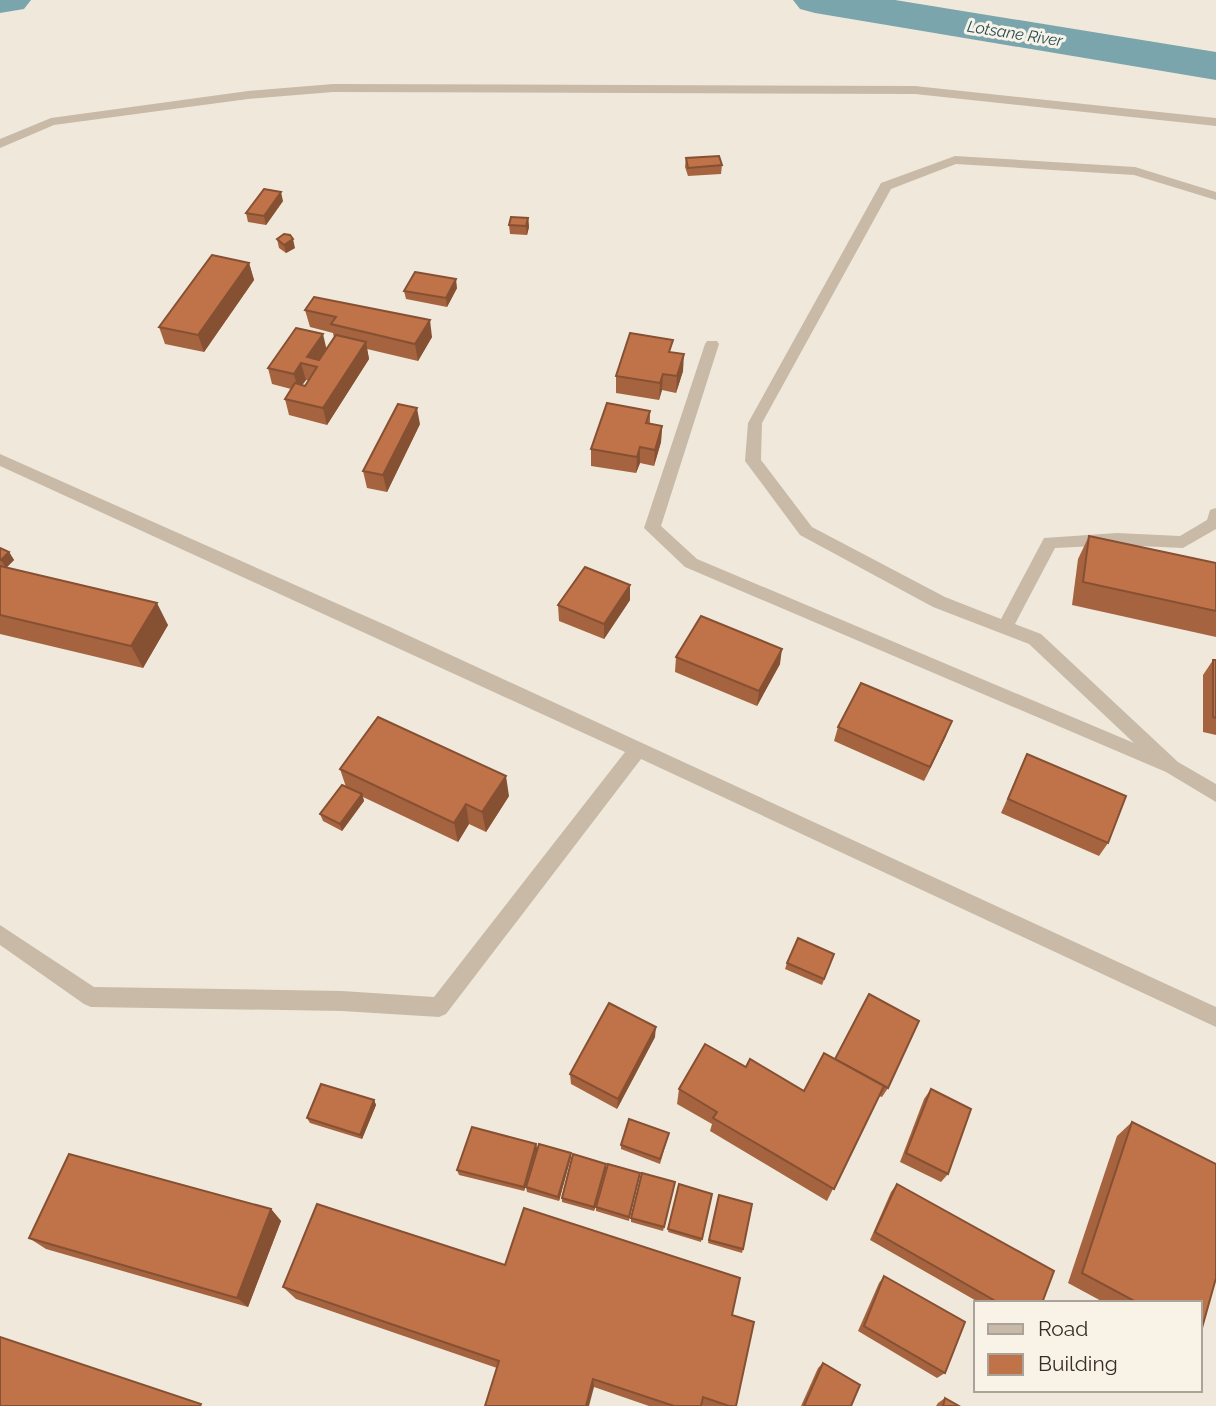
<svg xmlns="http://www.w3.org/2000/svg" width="1216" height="1406" viewBox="0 0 1216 1406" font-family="Raleway,sans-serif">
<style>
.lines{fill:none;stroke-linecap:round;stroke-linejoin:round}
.river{fill:#7ba5ac;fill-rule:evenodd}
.service{fill:#c8baa7;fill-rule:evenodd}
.minor{fill:#c8baa7;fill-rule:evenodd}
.wall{fill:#a5633f;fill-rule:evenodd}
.shaded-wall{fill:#865033}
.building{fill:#c07349;stroke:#865033;stroke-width:2}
.labels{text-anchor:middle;stroke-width:6;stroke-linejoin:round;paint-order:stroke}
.far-water-label{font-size:16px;font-style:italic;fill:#1f4b54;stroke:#f8f2e7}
</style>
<rect width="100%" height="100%" fill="#f0e9db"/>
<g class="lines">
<g class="river">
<polygon points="0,0 31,0 24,9 0,13"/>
<polygon points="793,0 895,0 1216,52 1216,80 815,13 800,9"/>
</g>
<polygon class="service" points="955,156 1135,167 1216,192 1216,200 1134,175 956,164 891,189 762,423 761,460 812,527 945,597 1001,619 1044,538 1117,533 1180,536 1207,520 1210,510 1216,508 1216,529 1183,548 1117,545 1055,548 1015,624 1041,634 1178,762 1216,784 1216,802 1166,772 685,567 644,528 705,344 707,341 717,341 719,344 661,526 697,559 1134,743 1029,644 933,607 800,535 745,461 748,423 881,183"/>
<g class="minor">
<polygon points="333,84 915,86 1216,118 1216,126 915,94 333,92 248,99 54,125 0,148 0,139 51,118 248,91"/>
<polygon points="0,454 390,627 1216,1007 1216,1027 641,759 446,1014 439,1017 342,1011 91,1007 84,1004 0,945 0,925 94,987 342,991 434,997 625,752 0,466"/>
</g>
</g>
<g class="wall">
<polygon points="686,158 722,165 721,174 688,176 685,167"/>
<polygon points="283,201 266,225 248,222 246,213"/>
<polygon points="528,218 529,227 527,235 510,234 509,225"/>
<polygon points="277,239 295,248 286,253 279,248"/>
<polygon points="249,263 254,280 204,352 165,344 159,327"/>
<polygon points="457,288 447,307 406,299 404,291"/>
<path d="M305 310 432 337 418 361 367 349 369 359 327 425 289 415 285 399 291 389 272 384 268 368 327 349 334 338 333 333 310 327ZM306 380H308L305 386 302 385Z"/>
<polygon points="672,352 683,371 676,393 662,390 659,400 616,393 616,376"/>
<polygon points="650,411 650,423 662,426 661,442 654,466 640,463 636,473 591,466 591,449"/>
<polygon points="420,424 387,492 367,488 363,471"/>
<polygon points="1089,536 1216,563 1216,637 1072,605 1078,559"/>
<polygon points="0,548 9,552 14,560 6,568 168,625 143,668 0,634"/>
<polygon points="630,600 604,639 559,621 558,605"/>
<polygon points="676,657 780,664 757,706 675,672"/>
<polygon points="1213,660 1216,660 1216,735 1203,732 1203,675"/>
<polygon points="838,727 946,736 924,781 834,741"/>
<polygon points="1027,754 1108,843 1099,856 1001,813"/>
<polygon points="340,769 509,796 486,832 469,824 458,842 363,797 364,801 342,831 323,821 320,814 346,787"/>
<polygon points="834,954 822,985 785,969 787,963"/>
<polygon points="655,1037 617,1109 571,1084 570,1074"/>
<polygon points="824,1053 888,1088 882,1097 879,1096 827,1201 710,1131 712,1124 677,1104 679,1089 746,1067 804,1091"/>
<polygon points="931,1089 948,1174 941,1182 900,1162 924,1099"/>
<polygon points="374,1100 376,1105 362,1139 310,1123 307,1118"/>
<polygon points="1132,1122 1200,1303 1105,1303 1068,1283 1117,1136"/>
<polygon points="669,1133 660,1164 621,1149 621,1145"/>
<polygon points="536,1144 537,1149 524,1191 459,1175 457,1170"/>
<polygon points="571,1153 571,1157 559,1201 527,1192 526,1187"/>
<polygon points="606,1168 594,1211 562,1202 562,1198"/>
<polygon points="640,1173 629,1221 596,1211 596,1207"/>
<polygon points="675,1182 663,1231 631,1222 631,1218"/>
<polygon points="679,1184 712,1194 701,1242 668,1232"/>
<polygon points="897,1184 1042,1303 980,1303 870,1240 891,1192"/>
<polygon points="719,1195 743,1249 742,1253 708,1243"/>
<polygon points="271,1209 281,1221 248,1307 46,1249 29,1238"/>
<polygon points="505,1265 736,1406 649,1406 594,1387 497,1368 296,1299 283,1287"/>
<polygon points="884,1276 945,1373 937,1378 858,1331 879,1283"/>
<polygon points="823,1363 851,1406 801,1406 818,1368"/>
<polygon points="945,1398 959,1406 936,1406 938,1403"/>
</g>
<g class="shaded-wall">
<polygon points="281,192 283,201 266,225 264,216"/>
<polygon points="528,218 529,227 527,235 526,226"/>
<polygon points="293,239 295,248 286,253 284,245"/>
<polygon points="249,263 254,280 204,352 198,335"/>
<polygon points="456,279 457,288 447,307 446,298"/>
<polygon points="430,320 432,337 418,361 415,344"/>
<polygon points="323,334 327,351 316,367 307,357"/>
<polygon points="366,342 369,359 327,425 323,408"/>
<polygon points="684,354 683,371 676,393 677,376"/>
<polygon points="301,363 306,380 298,391 294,374"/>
<polygon points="663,374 662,390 659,400 660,383"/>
<polygon points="417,408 420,424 387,492 383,475"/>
<polygon points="662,426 661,442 654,466 655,450"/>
<polygon points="640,447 640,463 636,473 637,457"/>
<polygon points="9,552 14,560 6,568 1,560"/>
<polygon points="630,585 630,600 604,639 604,624"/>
<polygon points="157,603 168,625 143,668 131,646"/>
<polygon points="782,649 780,664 757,706 759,691"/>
<polygon points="952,721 946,736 924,781 930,767"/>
<polygon points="506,776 509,796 486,832 482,812"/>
<polygon points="362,794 364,801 342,831 340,824"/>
<polygon points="466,804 469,824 458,842 454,823"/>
<polygon points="656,1027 655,1037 617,1109 618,1099"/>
<polygon points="374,1100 376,1105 362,1139 360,1135"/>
<polygon points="536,1144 537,1149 524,1191 524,1187"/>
<polygon points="571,1153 571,1157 559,1201 558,1197"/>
<polygon points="606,1164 606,1168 594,1211 594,1207"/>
<polygon points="271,1209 281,1221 248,1307 237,1298"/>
<polygon points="593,1379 594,1387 589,1406 586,1406"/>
</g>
<g class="building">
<polygon points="719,156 722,165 688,168 686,158"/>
<polygon points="264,189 281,192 264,216 246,213"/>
<polygon points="511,217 528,218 526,226 509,225"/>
<polygon points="284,234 290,235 293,239 284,245 277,239"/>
<polygon points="212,255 249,263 198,335 159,327"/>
<polygon points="415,272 456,279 446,298 404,291"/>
<polygon points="314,297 430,320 415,344 331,324 336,317 305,310"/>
<polygon points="296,328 323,334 307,357 319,360 336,335 366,342 323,408 285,399 295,383 305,386 317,367 301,363 294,374 268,368"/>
<polygon points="630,333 673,340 669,352 684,354 677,376 663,374 660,383 616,376"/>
<polygon points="607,403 650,411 646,423 662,426 655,450 640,447 637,457 591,449"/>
<polygon points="398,404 417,408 383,475 363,471"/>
<polygon points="1089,536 1216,563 1216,611 1083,582"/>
<polygon points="0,548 9,552 1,560 0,560"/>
<polygon points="0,566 157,603 131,646 0,615"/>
<polygon points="585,567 630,585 604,624 558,605"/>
<polygon points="701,616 782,649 759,691 676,657"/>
<polygon points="1213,660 1216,660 1216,718 1213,717"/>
<polygon points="861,683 952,721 930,767 838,727"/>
<polygon points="378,717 506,776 482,812 466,804 454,823 340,769"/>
<polygon points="1027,754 1126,796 1108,843 1008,799"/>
<polygon points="342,785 362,794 340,824 320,814"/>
<polygon points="798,938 834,954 824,979 787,963"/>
<polygon points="869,994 919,1021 888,1088 835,1059"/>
<polygon points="609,1003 656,1027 618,1099 570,1074"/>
<polygon points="705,1044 746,1067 750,1059 804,1091 824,1053 884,1086 834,1189 713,1118 717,1112 679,1089"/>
<polygon points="321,1084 374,1100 360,1135 307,1118"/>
<polygon points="931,1089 971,1109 948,1174 906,1153"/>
<polygon points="629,1119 669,1133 660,1159 621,1145"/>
<polygon points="1132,1122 1216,1164 1216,1278 1200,1335 1200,1303 1138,1303 1082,1273"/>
<polygon points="472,1127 536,1144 524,1187 457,1170"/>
<polygon points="539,1144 571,1153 558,1197 526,1187"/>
<polygon points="69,1154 271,1209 237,1298 29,1238"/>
<polygon points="573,1154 606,1164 594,1207 562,1198"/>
<polygon points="608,1164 640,1173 629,1217 596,1207"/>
<polygon points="642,1173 675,1182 664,1227 631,1218"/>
<polygon points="679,1184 712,1194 702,1239 668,1229"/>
<polygon points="897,1184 1054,1271 1042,1303 999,1303 875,1232"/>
<polygon points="719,1195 752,1204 743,1249 709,1240"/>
<polygon points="317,1204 505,1265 524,1208 740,1278 732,1315 754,1322 736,1406 729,1406 703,1397 701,1406 674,1406 593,1379 586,1406 485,1406 499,1361 283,1287"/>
<polygon points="884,1276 965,1322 945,1373 864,1326"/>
<polygon points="0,1337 201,1404 200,1406 0,1406"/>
<polygon points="823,1363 860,1385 851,1406 804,1406"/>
<polygon points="945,1398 959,1406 943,1406"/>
</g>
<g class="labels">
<g class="far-water-label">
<text transform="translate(1015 33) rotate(9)" y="6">Lotsane River</text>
</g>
</g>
<rect x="974" y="1301" width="228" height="91" fill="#f8f2e7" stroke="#aaa39a" stroke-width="2"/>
<rect x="988" y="1324" width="35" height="10" fill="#c8baa7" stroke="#aaa39a" stroke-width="2"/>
<text x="1038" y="1336" font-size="21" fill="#352d27">Road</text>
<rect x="988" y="1354" width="35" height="21" fill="#c07349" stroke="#aaa39a" stroke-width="2"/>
<text x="1038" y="1371" font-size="21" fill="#352d27">Building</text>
</svg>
